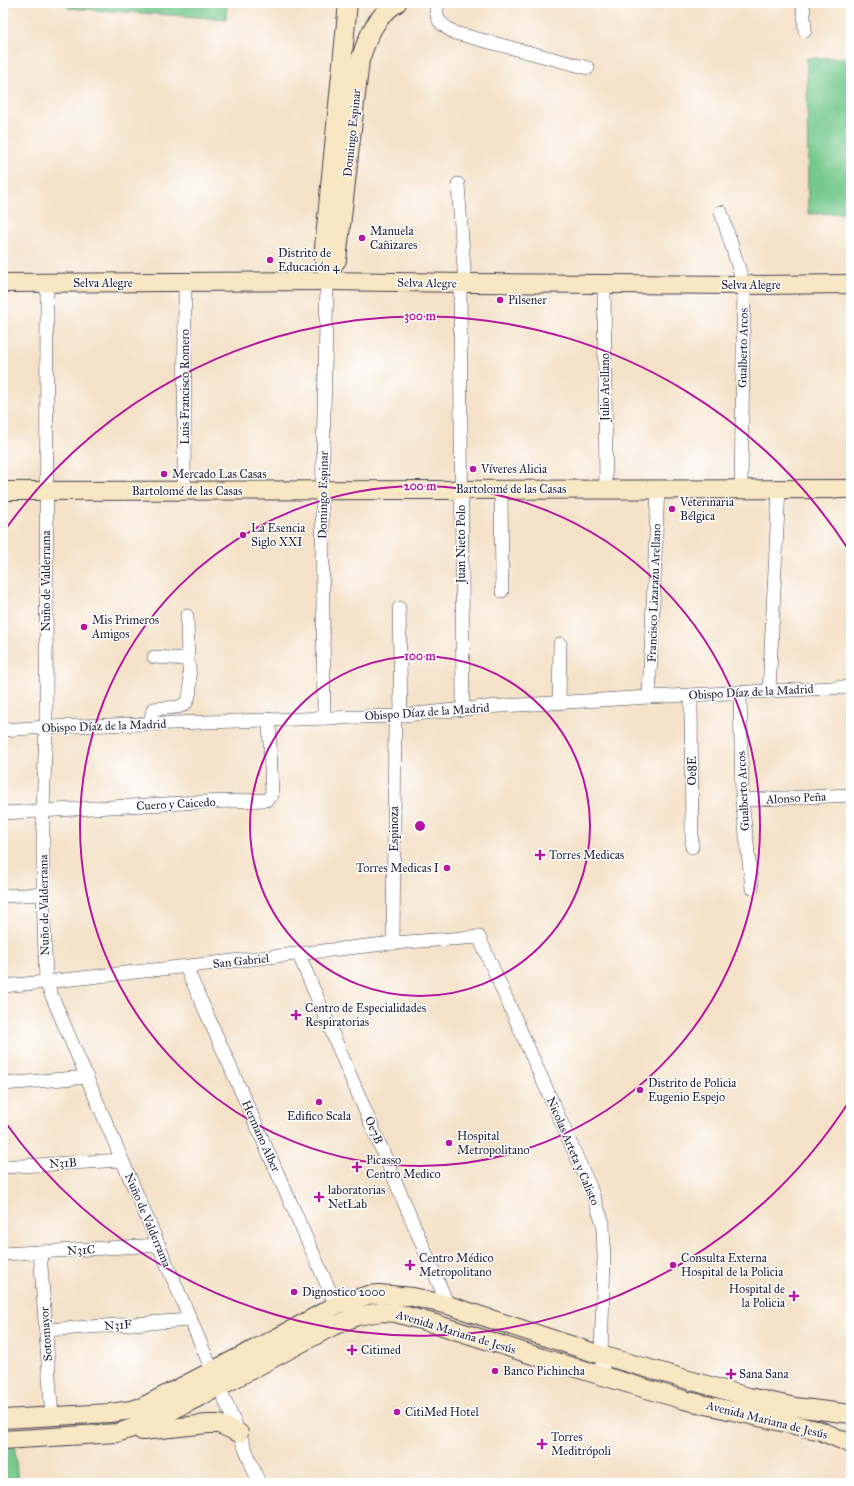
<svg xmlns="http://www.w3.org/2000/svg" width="854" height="1486" viewBox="0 0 854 1486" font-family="'IM FELL Great Primer',serif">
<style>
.green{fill:#76c98c;stroke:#4c7664}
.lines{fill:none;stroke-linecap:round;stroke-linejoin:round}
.street-casing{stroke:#423f50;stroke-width:14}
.secondary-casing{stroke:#423f50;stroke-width:20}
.street{stroke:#fff;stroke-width:13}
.secondary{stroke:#f9e7c3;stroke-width:18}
.ring{fill:none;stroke:#b5179e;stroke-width:2}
.poi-dot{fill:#b5179e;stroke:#fff;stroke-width:1.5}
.labels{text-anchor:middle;stroke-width:3;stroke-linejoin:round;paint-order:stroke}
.street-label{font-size:12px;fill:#22223b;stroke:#fff}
.poi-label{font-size:12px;fill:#22223b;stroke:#fff;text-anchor:start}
.centre{fill:#b5179e;stroke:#fff;stroke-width:2}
.ring-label{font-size:12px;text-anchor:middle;font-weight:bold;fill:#b5179e;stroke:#fff;stroke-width:3;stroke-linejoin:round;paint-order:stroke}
</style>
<rect width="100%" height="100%" fill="#fff"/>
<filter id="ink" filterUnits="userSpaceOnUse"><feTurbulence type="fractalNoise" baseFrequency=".025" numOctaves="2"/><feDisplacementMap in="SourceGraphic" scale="8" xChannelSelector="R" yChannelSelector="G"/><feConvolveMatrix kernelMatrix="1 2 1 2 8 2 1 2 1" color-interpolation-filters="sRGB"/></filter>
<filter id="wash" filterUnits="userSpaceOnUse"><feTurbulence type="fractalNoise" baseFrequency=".012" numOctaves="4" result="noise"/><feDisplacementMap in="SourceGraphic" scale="16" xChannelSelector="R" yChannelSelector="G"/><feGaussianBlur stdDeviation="0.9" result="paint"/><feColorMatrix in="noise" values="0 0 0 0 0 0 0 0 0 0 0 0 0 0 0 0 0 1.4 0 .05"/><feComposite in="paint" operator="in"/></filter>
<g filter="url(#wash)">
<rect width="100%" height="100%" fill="#f4e1c7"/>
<g class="green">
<polygon points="68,3 227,3 226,19 68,8"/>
<polygon points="807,58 851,58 851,213 808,214"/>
<polygon points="14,1439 18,1483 3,1483 3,1440"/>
</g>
</g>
<g filter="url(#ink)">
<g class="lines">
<g class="street-casing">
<g id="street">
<path d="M440 3 436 8C437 24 443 25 455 33L588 68"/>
<polyline points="803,3 805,31"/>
<polyline points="458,184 465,283"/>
<polyline points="721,212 744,285 741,488"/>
<polyline points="460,283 463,709"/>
<polyline points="47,284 46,727 43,811 43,894 46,982 239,1433 259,1483"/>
<polyline points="604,284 606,489"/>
<polyline points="501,490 502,591"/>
<polyline points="184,491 185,283"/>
<polyline points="399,608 401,715"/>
<polyline points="187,616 188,659"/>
<polyline points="769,691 779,488"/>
<polyline points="740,693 742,800 752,888"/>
<polyline points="691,695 692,847"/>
<polyline points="649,697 658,488"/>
<polyline points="559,703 560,644"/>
<polyline points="324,718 322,501 327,281"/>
<path d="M150 724 153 709C162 707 173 709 181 706 195 702 189 670 188 659L154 657"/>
<polyline points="3,730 46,727 395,716 485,707 649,697 851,687"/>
<polyline points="742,800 851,795"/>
<polyline points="3,813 201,802 266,800 272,795 269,719"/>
<polyline points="3,896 43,894"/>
<polyline points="393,943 395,716"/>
<polyline points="299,955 448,1305"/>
<polyline points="186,967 336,1305"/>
<polyline points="3,986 46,982 393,943 479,937 590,1187 603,1223 604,1258 601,1355 604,1377"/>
<polyline points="3,1084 87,1077"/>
<polyline points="3,1167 122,1160"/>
<polyline points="40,1252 52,1417"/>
<polyline points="3,1254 159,1245"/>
<polyline points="46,1330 190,1320"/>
</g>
</g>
<g class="secondary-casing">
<g id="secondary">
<path d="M327 271 337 260 360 60C368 36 375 17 397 3"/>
<polyline points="327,280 327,271 323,258 348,3"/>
<polyline points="3,283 327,281 465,283 744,285 851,284"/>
<polyline points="3,491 851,489"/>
<polyline points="3,1419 110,1413 131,1410 142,1407 284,1334 336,1305 368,1295 379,1294 413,1297 448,1305 601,1355 749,1397 795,1407 851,1414"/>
<polyline points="142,1431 208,1424 219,1424 239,1433"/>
<polyline points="3,1440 117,1433 145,1424 219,1387 333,1326 357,1316 381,1312 396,1313 439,1325 542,1358 684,1400 821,1431 851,1444"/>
</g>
</g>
<use href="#street" class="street"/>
<use href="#secondary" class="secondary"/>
</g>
</g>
<g class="ring">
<circle cx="420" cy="826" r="170"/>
<circle cx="420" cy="826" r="340"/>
<path d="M850 1100A510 510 0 0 1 5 1122M5 530A510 510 0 0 1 850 552"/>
</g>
<g class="poi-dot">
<circle cx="362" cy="238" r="4"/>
<circle cx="270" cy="260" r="4"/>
<circle cx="500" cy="300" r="4"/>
<circle cx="473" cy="469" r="4"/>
<circle cx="164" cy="474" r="4"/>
<circle cx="672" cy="509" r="4"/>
<circle cx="243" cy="535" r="4"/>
<circle cx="84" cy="627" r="4"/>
<path d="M538 849h4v4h4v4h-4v4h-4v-4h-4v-4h4z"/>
<circle cx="447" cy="868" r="4"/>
<path d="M294 1009h4v4h4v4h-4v4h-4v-4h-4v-4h4z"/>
<circle cx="640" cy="1090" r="4"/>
<circle cx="319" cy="1102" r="4"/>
<circle cx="449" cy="1143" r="4"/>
<path d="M355 1161h4v4h4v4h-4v4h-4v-4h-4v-4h4z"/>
<path d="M317 1191h4v4h4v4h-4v4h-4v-4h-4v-4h4z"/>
<path d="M408 1259h4v4h4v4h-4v4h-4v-4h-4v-4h4z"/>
<circle cx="673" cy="1265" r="4"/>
<circle cx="294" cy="1292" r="4"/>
<path d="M792 1290h4v4h4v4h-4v4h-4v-4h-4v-4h4z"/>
<path d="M350 1344h4v4h4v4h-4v4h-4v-4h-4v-4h4z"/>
<circle cx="495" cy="1371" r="4"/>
<path d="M729 1368h4v4h4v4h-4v4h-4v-4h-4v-4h4z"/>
<circle cx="397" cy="1412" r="4"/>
<path d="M540 1438h4v4h4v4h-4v4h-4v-4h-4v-4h4z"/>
</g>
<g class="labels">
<g class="street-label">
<text transform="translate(352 133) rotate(-84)" y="4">Domingo Espinar</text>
<text x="103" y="287">Selva Alegre</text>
<text transform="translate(427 283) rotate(1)" y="4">Selva Alegre</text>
<text x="751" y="289">Selva Alegre</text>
<text transform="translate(743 348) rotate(-89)" y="4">Gualberto Arcos</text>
<text transform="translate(185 387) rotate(-90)" y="4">Luis Francisco Romero</text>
<text transform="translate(605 387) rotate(-90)" y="4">Julio Arellano</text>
<text x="511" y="493">Bartolomé de las Casas</text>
<text x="187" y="495">Bartolomé de las Casas</text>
<text transform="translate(323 495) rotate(-89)" y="4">Domingo Espinar</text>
<text transform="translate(461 544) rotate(-90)" y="4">Juan Nieto Polo</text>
<text transform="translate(46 581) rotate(-90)" y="4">Nuño de Valderrama</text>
<text transform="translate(654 593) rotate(-88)" y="4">Francisco Lizarazu Arellano</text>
<text transform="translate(751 692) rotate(-3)" y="4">Obispo Díaz de la Madrid</text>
<text transform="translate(427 712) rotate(-4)" y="4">Obispo Díaz de la Madrid</text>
<text transform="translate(104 726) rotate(-2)" y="4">Obispo Díaz de la Madrid</text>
<text transform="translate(692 771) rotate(-90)" y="4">Oe8E</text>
<text transform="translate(743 791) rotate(-93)" y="4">Gualberto Arcos</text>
<text transform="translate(796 798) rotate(-3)" y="4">Alonso Peña</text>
<text transform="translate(176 804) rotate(-3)" y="4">Cuero y Caicedo</text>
<text transform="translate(394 829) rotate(-90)" y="4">Espinoza</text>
<text transform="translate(44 905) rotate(-91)" y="4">Nuño de Valderrama</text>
<text transform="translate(241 961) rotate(-6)" y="4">San Gabriel</text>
<text transform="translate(374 1130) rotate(67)" y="4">Oe7B</text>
<text transform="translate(261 1136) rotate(66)" y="4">Hermano Alber</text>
<text transform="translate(573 1151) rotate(67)" y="4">Nicolas Arteta y Calisto</text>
<text transform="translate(63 1163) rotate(-3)" y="4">N31B</text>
<text transform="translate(148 1220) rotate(67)" y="4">Nuño de Valderrama</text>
<text transform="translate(81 1250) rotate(-3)" y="4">N31C</text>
<text transform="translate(118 1325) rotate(-4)" y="4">N31F</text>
<text transform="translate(456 1332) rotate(17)" y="4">Avenida Mariana de Jesús</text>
<text transform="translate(46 1334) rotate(-94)" y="4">Sotomayor</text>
<text transform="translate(767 1420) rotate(14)" y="4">Avenida Mariana de Jesús</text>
</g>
<g class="poi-label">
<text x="370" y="235">Manuela<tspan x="370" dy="14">Cañizares</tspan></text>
<text x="278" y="257">Distrito de<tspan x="278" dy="14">Educación 4</tspan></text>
<text x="508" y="304">Pilsener</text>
<text x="481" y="473">Víveres Alicia</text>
<text x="172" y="478">Mercado Las Casas</text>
<text x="680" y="506">Veterinaria<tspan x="680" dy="14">Bélgica</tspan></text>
<text x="251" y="532">La Esencia<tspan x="251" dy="14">Siglo XXI</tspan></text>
<text x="92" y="624">Mis Primeros<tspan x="92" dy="14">Amigos</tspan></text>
<text x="549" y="859">Torres Medicas</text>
<text x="439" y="872" text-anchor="end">Torres Medicas I</text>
<text x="305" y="1012">Centro de Especialidades<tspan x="305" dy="14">Respiratorias</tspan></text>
<text x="648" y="1087">Distrito de Policia<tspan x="648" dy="14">Eugenio Espejo</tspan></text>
<text x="319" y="1120" text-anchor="middle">Edifico Scala</text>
<text x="457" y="1140">Hospital<tspan x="457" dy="14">Metropolitano</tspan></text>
<text x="366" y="1164">Picasso<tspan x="366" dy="14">Centro Medico</tspan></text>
<text x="328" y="1194">laboratorias<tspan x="328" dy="14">NetLab</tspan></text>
<text x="419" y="1262">Centro Médico<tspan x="419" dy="14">Metropolitano</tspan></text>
<text x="681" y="1262">Consulta Externa<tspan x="681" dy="14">Hospital de la Policia</tspan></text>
<text x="785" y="1293" text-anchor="end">Hospital de<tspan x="785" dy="14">la Policia</tspan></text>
<text x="302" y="1296">Dignostico 2000</text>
<text x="361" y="1354">Citimed</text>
<text x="503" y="1375">Banco Pichincha</text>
<text x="739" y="1378">Sana Sana</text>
<text x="405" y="1416">CitiMed Hotel</text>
<text x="551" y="1441">Torres<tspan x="551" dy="14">Meditrópoli</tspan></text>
</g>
</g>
<circle cx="420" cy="826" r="6" class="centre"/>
<g class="ring-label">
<text x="420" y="320">300 m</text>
<text x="420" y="490">200 m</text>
<text x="420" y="660">100 m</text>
</g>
<rect width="854" height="1486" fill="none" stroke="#fff" stroke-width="16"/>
</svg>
